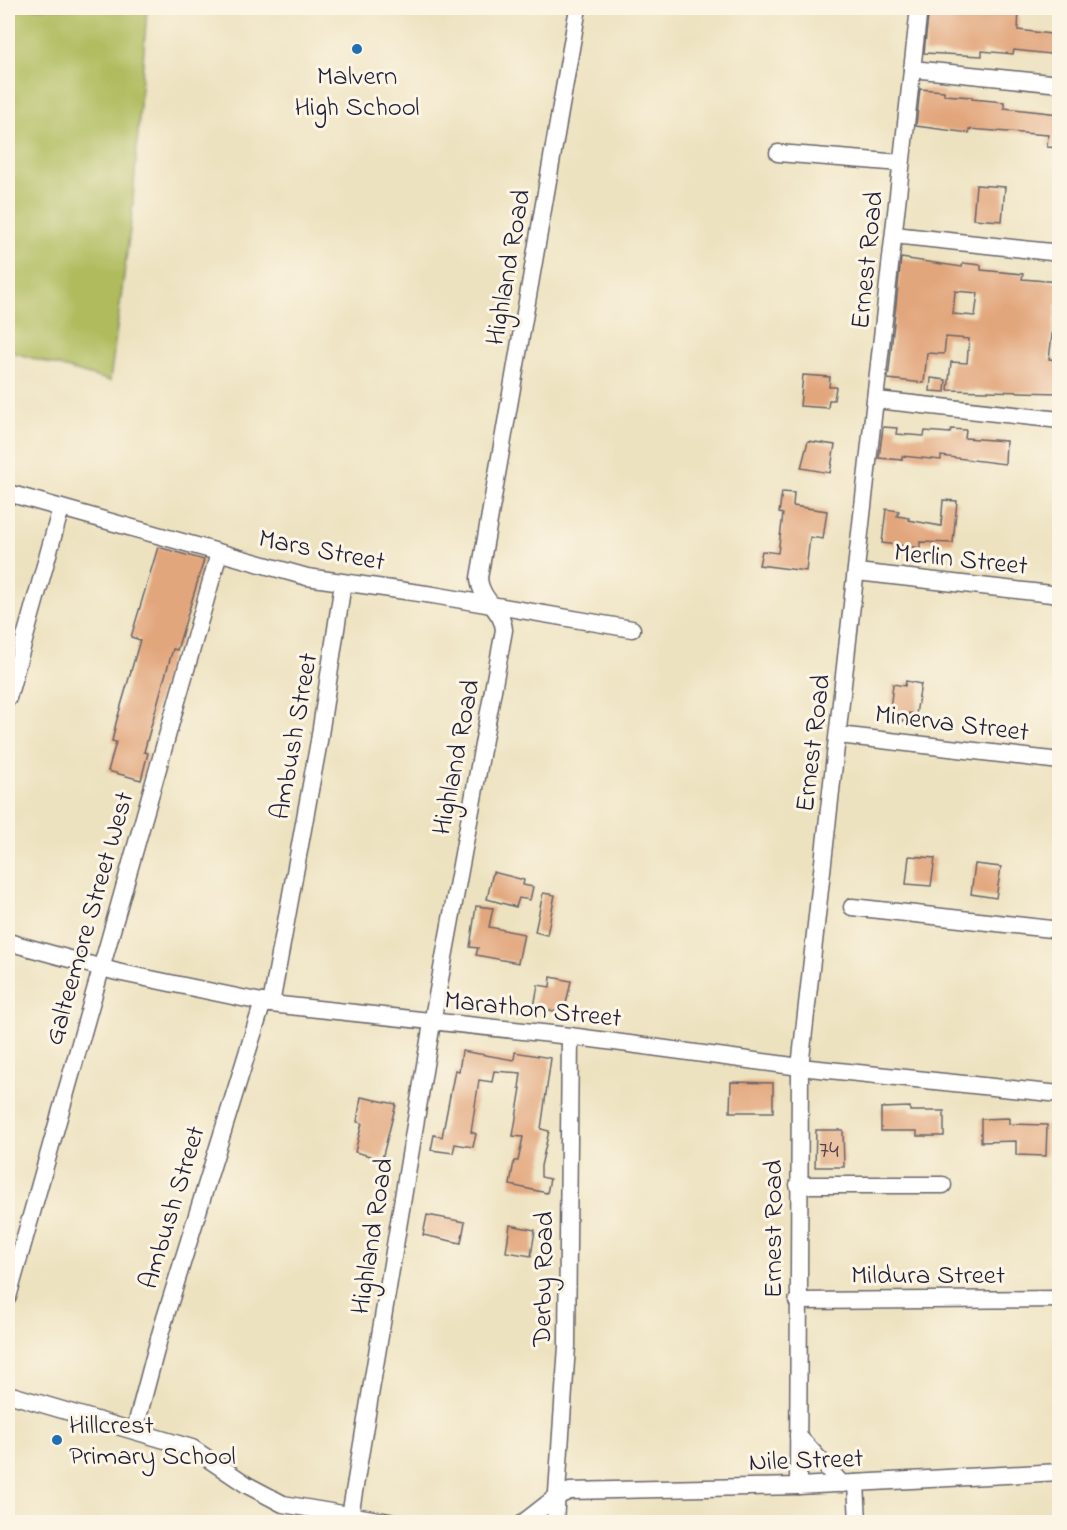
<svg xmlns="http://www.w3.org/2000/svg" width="1067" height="1530" viewBox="0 0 1067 1530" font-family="'Indie Flower',sans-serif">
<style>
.green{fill:#afbb5d;stroke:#686e4c;stroke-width:1.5}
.building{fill:#e2a67b;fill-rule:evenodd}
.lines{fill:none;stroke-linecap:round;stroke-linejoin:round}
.street-casing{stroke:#69656a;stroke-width:19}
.street{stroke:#fff;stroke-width:16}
.poi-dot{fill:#1f6fb2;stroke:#fcf5e5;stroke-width:2}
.labels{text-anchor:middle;stroke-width:6;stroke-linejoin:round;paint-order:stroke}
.number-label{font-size:24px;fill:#52434b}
.poi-label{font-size:27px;fill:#22223b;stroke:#fcf5e5}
.street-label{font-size:27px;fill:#22223b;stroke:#fcf5e5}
</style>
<rect width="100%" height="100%" fill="#fcf5e5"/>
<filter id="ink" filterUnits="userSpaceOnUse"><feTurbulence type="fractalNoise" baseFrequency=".0167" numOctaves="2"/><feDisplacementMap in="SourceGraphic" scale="12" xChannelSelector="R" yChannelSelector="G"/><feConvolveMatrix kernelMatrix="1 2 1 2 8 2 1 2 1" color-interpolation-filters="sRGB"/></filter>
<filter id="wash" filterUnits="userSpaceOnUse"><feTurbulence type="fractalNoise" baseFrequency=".008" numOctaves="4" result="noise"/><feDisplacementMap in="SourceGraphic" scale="24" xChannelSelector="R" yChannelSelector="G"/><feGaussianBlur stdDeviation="1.35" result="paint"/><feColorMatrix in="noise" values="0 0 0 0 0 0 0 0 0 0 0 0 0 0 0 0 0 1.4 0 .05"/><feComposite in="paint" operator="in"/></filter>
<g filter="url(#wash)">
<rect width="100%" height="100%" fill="#ede2c0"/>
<polygon class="green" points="8,8 147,8 132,214 110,381 8,351"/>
<g id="blocks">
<g class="building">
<polygon points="929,8 1019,8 1018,30 1059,35 1059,55 1014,50 1013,54 982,51 982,56 924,53"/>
<polygon points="920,89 944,91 944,95 972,97 972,99 1004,102 1004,108 1059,114 1059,148 1047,147 1048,135 969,129 969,133 916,126"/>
<polygon points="976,185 1005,187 1002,221 973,219"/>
<path d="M901 258 962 267 963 263 981 265V270L1023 274 1022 279 1059 282V304H1056L1049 359 1059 360V393L948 390 951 362 967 363 969 339 946 337 944 354 927 353 924 383 888 379ZM955 291 978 293 975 316 953 314Z"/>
<polygon points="803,375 830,377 829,387 836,387 834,400 829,400 828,408 800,406"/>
<polygon points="931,378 946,380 945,392 930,391"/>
<polygon points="883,427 897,428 896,434 924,436 925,431 950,433 951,429 966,430 965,438 1006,441 1005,464 941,456 941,460 902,456 902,460 879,458"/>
<polygon points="808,441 835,445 830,473 801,468"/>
<polygon points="782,492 794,493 793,506 827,511 823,539 810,537 806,571 759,565 762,551 778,553 783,514 779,513"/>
<polygon points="943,500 957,501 953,543 920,542 920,548 882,543 886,509 899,511 897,516 909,518 908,520 941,526"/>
<polygon points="158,547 204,560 177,650 173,649 163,683 144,752 148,753 141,780 108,771 116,742 112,741 116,723 140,640 131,637"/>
<polygon points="906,681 921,684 916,714 909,713 908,722 889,718 893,684 905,686"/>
<polygon points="909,856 935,858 931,886 906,884"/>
<polygon points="975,864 1001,867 996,898 971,894"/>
<polygon points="493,872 524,880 523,885 533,887 530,900 519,898 516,907 487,899"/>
<polygon points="543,893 555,895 547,935 535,932"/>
<polygon points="476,906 493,908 489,927 524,934 518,963 476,955 478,948 470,947"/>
<polygon points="551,977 571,981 564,1013 534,1007 538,985 550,987"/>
<polygon points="462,1051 514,1060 515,1052 551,1058 541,1129 549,1131 541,1166 541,1177 550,1179 547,1193 510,1185 514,1161 518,1161 523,1137 513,1136 521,1088 519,1088 521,1073 494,1071 492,1082 479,1080 471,1132 476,1134 473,1147 455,1144 453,1153 431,1150 434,1135 442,1137 455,1070 459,1071"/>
<polygon points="731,1082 773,1083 773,1112 730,1112"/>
<polygon points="361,1097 396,1104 382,1159 355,1152 362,1123 357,1122"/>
<polygon points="910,1107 910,1111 944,1111 944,1136 917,1136 917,1131 881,1131 881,1108"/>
<polygon points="1009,1118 1009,1124 1047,1125 1046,1156 1016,1155 1016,1141 981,1142 981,1119"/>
<polygon points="816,1130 843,1130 844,1167 815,1167"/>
<polygon points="427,1215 465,1222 461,1243 423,1235"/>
<polygon points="510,1225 535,1230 531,1256 506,1252"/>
</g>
</g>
</g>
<g filter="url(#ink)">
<use href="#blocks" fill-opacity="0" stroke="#69656a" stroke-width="1.5"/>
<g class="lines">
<g class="street-casing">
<g id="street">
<polyline points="912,69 1060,84"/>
<polyline points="778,153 901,163"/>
<polyline points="894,235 1060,253"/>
<polyline points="877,400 1060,420"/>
<polyline points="8,493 307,577 433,595 632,629"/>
<polyline points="857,572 1060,595"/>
<polyline points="8,698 61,508"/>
<polyline points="839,735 1060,761"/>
<polyline points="852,907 1060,930"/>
<polyline points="8,942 117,972 271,1004 570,1036 800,1067 1060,1094"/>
<polyline points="271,1004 319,741 343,583"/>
<polyline points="798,1185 943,1185"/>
<polyline points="8,1297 219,553"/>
<polyline points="797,1301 1060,1299"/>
<polyline points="8,1394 192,1448 247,1485 283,1504 390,1522"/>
<polyline points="135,1429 161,1331 263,1002"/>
<polyline points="798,1436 842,1484"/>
<polyline points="856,1483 858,1522"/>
<polyline points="798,1486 800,1067 919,8"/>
<path d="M349 1522 432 1023 504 630C503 610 480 600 479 578L578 8"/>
<polyline points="524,1522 556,1497 570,1491 798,1486 1060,1472"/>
<polyline points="555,1522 567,1346 570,1036"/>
</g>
</g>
<use href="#street" class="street"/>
</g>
</g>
<g class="poi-dot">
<circle cx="357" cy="49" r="6"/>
<circle cx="57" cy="1440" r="6"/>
</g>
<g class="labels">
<g class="number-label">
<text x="829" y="1157">74</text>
</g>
<g class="poi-label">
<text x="357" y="84">Malvern<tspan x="357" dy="31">High School</tspan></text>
<text x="69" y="1433" text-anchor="start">Hillcrest<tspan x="69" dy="31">Primary School</tspan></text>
</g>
<g class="street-label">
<text transform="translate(866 260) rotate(-84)" y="9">Ernest Road</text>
<text transform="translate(507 267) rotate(-80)" y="9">Highland Road</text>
<text transform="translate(322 549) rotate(11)" y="9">Mars Street</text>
<text transform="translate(961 558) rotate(6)" y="9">Merlin Street</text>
<text transform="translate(952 722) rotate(7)" y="9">Minerva Street</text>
<text transform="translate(293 736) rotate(-80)" y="9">Ambush Street</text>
<text transform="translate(812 743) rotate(-83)" y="9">Ernest Road</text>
<text transform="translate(455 757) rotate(-79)" y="9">Highland Road</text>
<text transform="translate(88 918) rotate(-74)" y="9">Galteemore Street West</text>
<text transform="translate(533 1008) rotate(6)" y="9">Marathon Street</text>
<text transform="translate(171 1207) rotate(-73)" y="9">Ambush Street</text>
<text transform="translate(772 1229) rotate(-90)" y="9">Ernest Road</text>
<text transform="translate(371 1236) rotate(-81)" y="9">Highland Road</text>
<text x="928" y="1283">Mildura Street</text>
<text transform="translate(542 1279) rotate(-89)" y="9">Derby Road</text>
<text transform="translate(806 1459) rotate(-2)" y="9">Nile Street</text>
</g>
</g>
<rect width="1067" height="1530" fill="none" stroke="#fcf5e5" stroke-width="30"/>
</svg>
